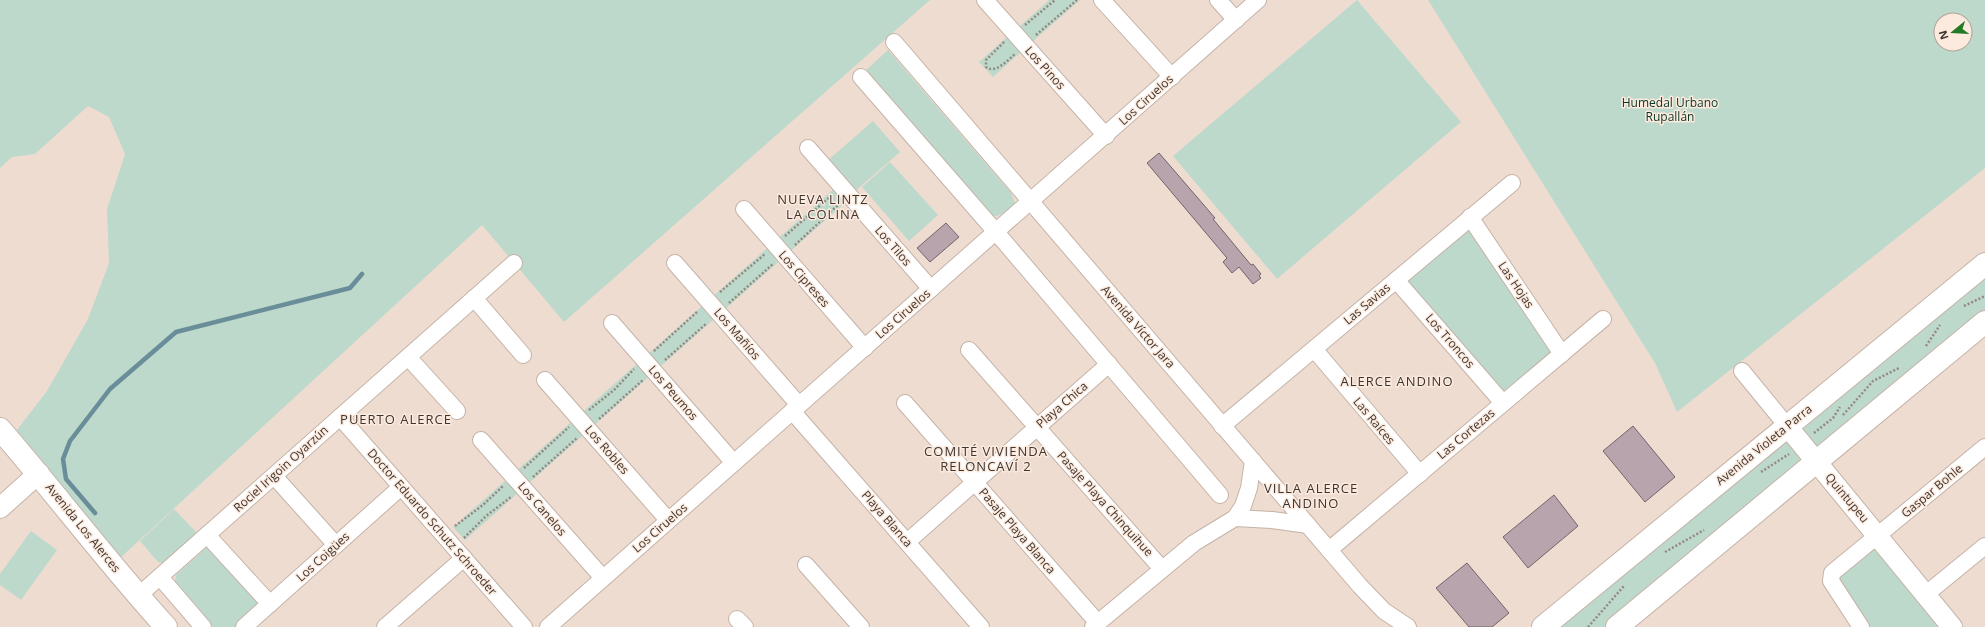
<svg xmlns="http://www.w3.org/2000/svg" width="1985" height="627" viewBox="0 0 1985 627" font-family="'Open Sans',sans-serif">
<style>
.green{fill:#bdd9cb;fill-rule:evenodd}
.lines{fill:none;stroke-linecap:round;stroke-linejoin:round}
.stream{stroke:#698d99;stroke-width:4.5}
.building{fill:#b8a4ad;stroke:#74626b}
.minor-casing{stroke:#c5b3a7;stroke-width:18}
.tertiary-casing{stroke:#c5b3a7;stroke-width:22}
.secondary-casing{stroke:#c5b3a7;stroke-width:24}
.path{stroke:#958880;stroke-width:2.5;stroke-dasharray:2 2;stroke-linecap:butt}
.minor{stroke:#fff;stroke-width:16}
.tertiary{stroke:#fff;stroke-width:20}
.secondary{stroke:#fff;stroke-width:22}
.labels{text-anchor:middle;stroke-width:3;stroke-linejoin:round;paint-order:stroke}
.street-label{font-size:12px;fill:#3c3530;stroke:#fdeade}
.park-label{font-size:12px;fill:#043624;stroke:#fdeade}
.neighbourhood-label{font-size:13px;letter-spacing:1px;fill:#3c3530;stroke:#fdeade}
</style>
<rect width="100%" height="100%" fill="#efdcd1"/>
<g class="green">
<polygon points="0,0 930,0 564,322 482,225 119,559 16,431 47,391 88,319 109,263 107,209 125,154 109,117 88,106 35,154 12,157 0,168"/>
<polygon points="1049,0 1080,0 1032,42 1019,27"/>
<polygon points="1357,0 1461,122 1277,279 1173,156"/>
<path d="M1428 0H1985V168L1677 412 1655 363ZM1941 20H1965V44H1941Z"/>
<polygon points="1009,35 1022,51 993,77 979,62"/>
<path d="M888 50 1011 193 1015 203C1008 209 1001 219 991 215L865 71Z"/>
<polygon points="873,121 900,152 853,193 826,162"/>
<polygon points="890,162 938,215 909,241 862,187"/>
<polygon points="835,188 847,201 465,540 453,527"/>
<polygon points="1469,228 1549,345 1549,356 1503,394 1407,285 1407,277"/>
<polygon points="1985,271 1985,312 1819,449 1799,427"/>
<polygon points="1786,438 1803,458 1804,463 1604,627 1555,627"/>
<polygon points="174,509 198,534 167,561 162,563 158,562 140,541"/>
<polygon points="31,531 57,550 21,600 0,585 0,574"/>
<polygon points="1873,544 1942,627 1866,627 1835,581"/>
<polygon points="208,546 259,603 238,627 213,627 175,582 176,575"/>
</g>
<g class="lines">
<polyline class="stream" points="95,513 66,479 63,459 70,441 110,389 176,332 350,288 362,274"/>
</g>
<g class="building">
<polygon points="1159,153 1215,218 1213,219 1251,265 1253,264 1261,274 1259,276 1261,278 1253,284 1239,267 1232,273 1223,262 1227,258 1147,163"/>
<polygon points="946,223 959,237 930,262 917,248"/>
<polygon points="1633,426 1675,477 1645,502 1603,451"/>
<polygon points="1554,495 1578,526 1528,568 1503,537"/>
<polygon points="1467,563 1509,613 1492,627 1469,627 1436,588"/>
</g>
<g class="lines">
<g class="minor-casing">
<g id="minor">
<polyline points="985,0 1106,136"/>
<polyline points="1102,0 1172,77"/>
<polyline points="1218,0 1236,20"/>
<polyline points="894,42 1360,586 1384,611 1408,627"/>
<polyline points="861,77 996,232 1220,495"/>
<polyline points="808,148 931,289"/>
<polyline points="744,209 865,348"/>
<polyline points="1470,217 1562,354"/>
<polyline points="675,263 799,405"/>
<polyline points="1396,280 1503,403"/>
<polyline points="474,298 523,355"/>
<polyline points="612,323 734,463"/>
<polyline points="1314,349 1420,474"/>
<polyline points="969,350 1162,569"/>
<polyline points="408,357 457,411"/>
<polyline points="1742,371 1787,426"/>
<polyline points="545,380 668,520"/>
<polyline points="905,403 1098,623"/>
<polyline points="792,411 981,627"/>
<polyline points="340,417 524,627"/>
<polyline points="1222,426 1512,183"/>
<polyline points="481,440 603,578"/>
<polyline points="274,476 336,545"/>
<polyline points="1235,518 1272,520 1308,525"/>
<polyline points="207,535 270,604"/>
<polyline points="907,542 1109,364"/>
<polyline points="1329,550 1603,319"/>
<polyline points="806,565 861,627"/>
<polyline points="160,577 203,627"/>
<polyline points="1925,595 1985,546"/>
<polyline points="138,596 514,263"/>
<polyline points="737,619 745,627"/>
<polyline points="244,627 401,487"/>
<polyline points="385,627 464,558"/>
<polyline points="548,627 1258,0"/>
<polyline points="1093,627 1194,543 1235,518 1243,506 1249,488 1253,461"/>
<polyline points="1861,627 1831,581 1832,573 1985,447"/>
</g>
</g>
<g class="tertiary-casing">
<g id="tertiary">
<polyline points="1787,426 1952,627"/>
<polyline points="0,508 39,473"/>
</g>
</g>
<g class="secondary-casing">
<g id="secondary">
<path d="M0 429C56 494 108 563 166 627"/>
<polyline points="1543,627 1985,264"/>
<polyline points="1617,627 1985,322"/>
</g>
</g>
<g class="path">
<polyline points="1025,25 1055,0"/>
<polyline points="1036,35 1077,0"/>
<path d="M1004 42 986 60V67C995 74 1007 61 1015 54"/>
<polyline points="785,236 831,196"/>
<polyline points="795,245 838,205"/>
<polyline points="720,292 765,254"/>
<polyline points="729,303 773,264"/>
<polyline points="1964,306 1985,296"/>
<polyline points="1926,346 1940,325"/>
<polyline points="654,351 698,311"/>
<polyline points="665,360 707,323"/>
<polyline points="589,410 614,390 634,369"/>
<polyline points="1843,415 1873,381 1899,368"/>
<polyline points="599,419 643,380"/>
<polyline points="1814,433 1833,418 1840,407"/>
<polyline points="524,468 569,427"/>
<polyline points="1761,472 1789,454"/>
<polyline points="533,477 577,438"/>
<polyline points="455,526 483,505 503,486"/>
<polyline points="464,538 486,516 511,497"/>
<polyline points="1665,552 1704,530"/>
<polyline points="1588,627 1624,586"/>
</g>
<use href="#minor" class="minor"/>
<use href="#tertiary" class="tertiary"/>
<use href="#secondary" class="secondary"/>
</g>
<g class="labels">
<g class="street-label">
<text transform="translate(1045 68) rotate(48)" y="4">Los Pinos</text>
<text transform="translate(1146 100) rotate(-42)" y="4">Los Ciruelos</text>
<text transform="translate(893 246) rotate(49)" y="4">Los Tilos</text>
<text transform="translate(804 279) rotate(49)" y="4">Los Cipreses</text>
<text transform="translate(1516 285) rotate(56)" y="4">Las Hojas</text>
<text transform="translate(1367 304) rotate(-40)" y="4">Las Savias</text>
<text transform="translate(903 314) rotate(-41)" y="4">Los Ciruelos</text>
<text transform="translate(1138 327) rotate(49)" y="4">Avenida Víctor Jara</text>
<text transform="translate(737 334) rotate(49)" y="4">Los Mañíos</text>
<text transform="translate(1450 341) rotate(49)" y="4">Los Troncos</text>
<text transform="translate(673 393) rotate(49)" y="4">Los Peumos</text>
<text transform="translate(1062 405) rotate(-41)" y="4">Playa Chica</text>
<text transform="translate(1374 421) rotate(50)" y="4">Las Raíces</text>
<text transform="translate(1466 434) rotate(-40)" y="4">Las Cortezas</text>
<text transform="translate(1764 445) rotate(-39)" y="4">Avenida Violeta Parra</text>
<text transform="translate(607 450) rotate(49)" y="4">Los Robles</text>
<text transform="translate(281 469) rotate(-42)" y="4">Rociel Irigoin Oyarzún</text>
<text transform="translate(1932 491) rotate(-40)" y="4">Gaspar Bohle</text>
<text transform="translate(1847 498) rotate(50)" y="4">Quintupeu</text>
<text transform="translate(1105 504) rotate(48)" y="4">Pasaje Playa Chinquihue</text>
<text transform="translate(542 509) rotate(49)" y="4">Los Canelos</text>
<text transform="translate(887 519) rotate(49)" y="4">Playa Blanca</text>
<text transform="translate(432 522) rotate(49)" y="4">Doctor Eduardo Schutz Schroeder</text>
<text transform="translate(83 528) rotate(51)" y="4">Avenida Los Alerces</text>
<text transform="translate(660 528) rotate(-41)" y="4">Los Ciruelos</text>
<text transform="translate(1017 531) rotate(49)" y="4">Pasaje Playa Blanca</text>
<text transform="translate(323 557) rotate(-42)" y="4">Los Coigües</text>
</g>
<g class="park-label">
<text x="1670" y="107">Humedal Urbano<tspan x="1670" dy="14">Rupallán</tspan></text>
</g>
<g class="neighbourhood-label">
<text x="823" y="204">NUEVA LINTZ<tspan x="823" dy="15">LA COLINA</tspan></text>
<text x="1397" y="386">ALERCE ANDINO</text>
<text x="396" y="424">PUERTO ALERCE</text>
<text x="986" y="456">COMITÉ VIVIENDA<tspan x="986" dy="15">RELONCAVÍ 2</tspan></text>
<text x="1311" y="493">VILLA ALERCE<tspan x="1311" dy="15">ANDINO</tspan></text>
</g>
</g>
<g transform="translate(1953 32) rotate(252)"><circle r="19" fill="#fdeade" stroke="#b0a298"/>
<path d="M0-3L7 15L0 10L-7 15Z" fill="#227a27"/>
<text y="-6" font-size="11" font-weight="bold" text-anchor="middle" fill="#3c3530">N</text>
</g>
</svg>
